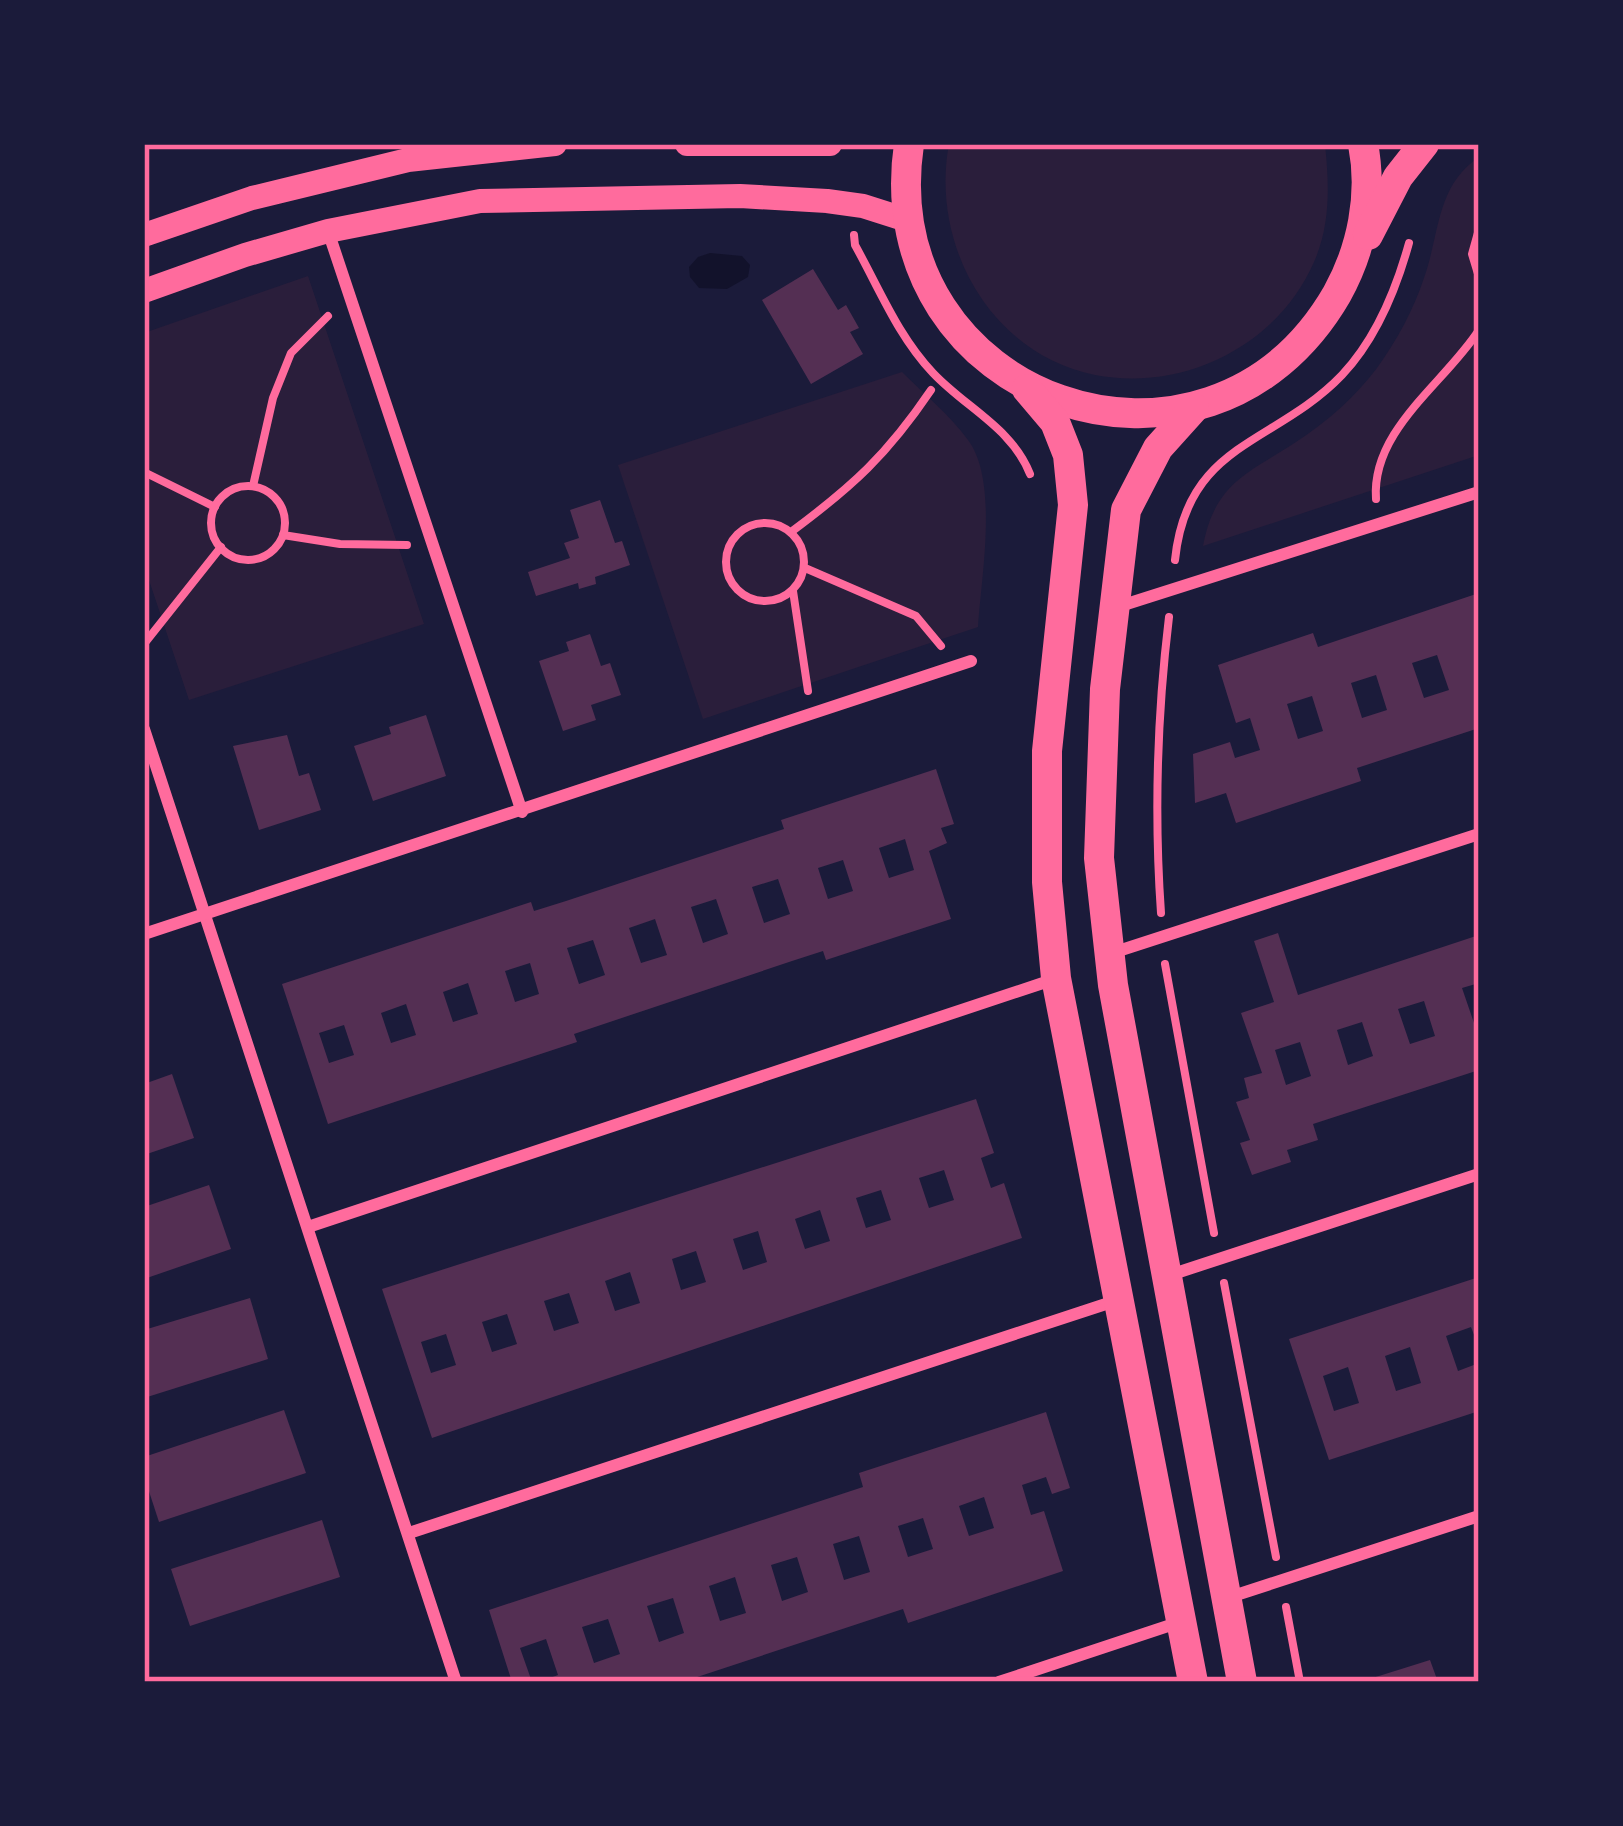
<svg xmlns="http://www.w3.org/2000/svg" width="1623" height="1826" viewBox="0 0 1623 1826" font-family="'Public Sans',sans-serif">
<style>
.green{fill:#2a1e3b}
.water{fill:#12122b}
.building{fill:#542f53;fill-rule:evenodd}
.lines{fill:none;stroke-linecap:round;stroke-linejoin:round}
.path{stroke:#ff6b9d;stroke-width:8}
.minor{stroke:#ff6b9d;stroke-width:12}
.secondary{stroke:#ff6b9d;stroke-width:24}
.primary{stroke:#ff6b9d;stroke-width:30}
.neatline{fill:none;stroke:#ff6b9d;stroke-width:4.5}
</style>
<rect width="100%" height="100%" fill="#1b1b3a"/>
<g class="green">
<path d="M949 144H1325C1329 183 1331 224 1314 262 1278 345 1184 392 1095 375 990 354 930 244 949 144Z"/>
<path d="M1479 157V455L1203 546C1215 483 1247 474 1296 442 1327 422 1355 397 1377 368 1397 340 1413 311 1424 278 1440 233 1436 186 1479 157Z"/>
<polygon points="308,276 424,624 189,700 144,565 144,333"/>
<path d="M902 372C924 394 950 415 968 440 999 481 981 578 978 627L703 719 618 465Z"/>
</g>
<polygon class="water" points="710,253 742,256 750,265 748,277 727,289 699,288 690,277 689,267 698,257"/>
<g class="building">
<polygon points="813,269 838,310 846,305 859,328 850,332 863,354 811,384 762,300"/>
<polygon points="600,500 615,543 622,541 630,565 595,577 596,584 579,589 578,583 536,596 528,572 570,558 564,543 579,538 570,510"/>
<path d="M1479 593V641L1474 643 1479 658V728L1357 768 1361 781 1236 823 1226 793 1195 803 1193 754 1230 742 1235 758 1260 750 1250 718 1236 723 1218 665 1313 633 1318 647ZM1437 655 1449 690 1424 698 1412 663ZM1376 675 1387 710 1362 718 1351 683ZM1312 696 1323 731 1298 739 1287 704Z"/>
<polygon points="590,634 601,666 610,663 621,695 591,705 596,720 563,731 539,661 569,651 566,642"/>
<polygon points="426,715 446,776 373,801 354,746 391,734 389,727"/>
<polygon points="287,735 299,776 309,773 321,810 259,830 233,746"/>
<path d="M936 769 954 824 941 828 947 843 929 851 951 919 826 960 823 951 792 961 574 1034 577 1042 328 1124 282 984 531 902 534 911 566 901 784 829 781 820ZM905 839 914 870 889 878 879 848ZM843 860 853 891 828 899 818 868ZM778 879 790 914 764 923 752 887ZM716 899 728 934 703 943 691 907ZM655 919 667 955 641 963 629 928ZM593 940 605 975 579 984 567 948ZM530 963 539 994 515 1002 505 971ZM468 983 478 1014 453 1022 443 992ZM406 1004 416 1035 391 1043 381 1013ZM344 1025 354 1055 329 1063 319 1033Z"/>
<path d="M1278 933 1298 995 1479 935V983L1462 988 1474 1023 1479 1022V1070L1313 1124 1318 1140 1287 1150 1291 1162 1252 1175 1240 1143 1250 1140 1236 1102 1249 1098 1244 1078 1262 1073 1241 1013 1274 1002 1254 941ZM1424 1001 1435 1036 1410 1044 1398 1009ZM1362 1022 1373 1056 1348 1065 1337 1030ZM1300 1042 1311 1076 1286 1085 1275 1050Z"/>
<polygon points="172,1074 194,1138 144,1155 144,1084"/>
<path d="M976 1099 994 1153 981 1158 991 1188 1004 1183 1022 1238 432 1438 382 1289ZM944 1170 954 1200 929 1208 919 1178ZM881 1190 891 1220 866 1228 856 1198ZM820 1210 830 1241 805 1249 795 1219ZM758 1231 767 1262 743 1270 733 1239ZM696 1251 706 1282 681 1290 672 1259ZM630 1272 640 1303 615 1311 605 1281ZM569 1293 579 1323 554 1331 544 1301ZM507 1314 517 1344 492 1352 482 1322ZM446 1334 456 1365 431 1373 421 1342Z"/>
<polygon points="209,1185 231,1249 144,1279 144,1207"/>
<path d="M1479 1277V1348L1471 1327 1446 1336 1458 1371 1479 1363V1411L1329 1460 1289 1339ZM1410 1347 1421 1383 1396 1391 1385 1356ZM1348 1367 1359 1403 1334 1411 1323 1376Z"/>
<polygon points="250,1298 268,1359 144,1398 144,1330"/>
<polygon points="284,1410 306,1473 159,1522 144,1476 144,1457"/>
<path d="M1046 1412 1070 1488 1052 1494 1046 1477 1022 1485 1031 1515 1044 1511 1063 1571 908 1623 903 1609 682 1682H539L558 1675 546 1639 520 1648 532 1682H512L489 1610 863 1487 859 1473ZM984 1497 994 1528 969 1536 959 1506ZM923 1518 933 1549 908 1557 898 1526ZM859 1536 870 1572 844 1580 833 1544ZM797 1557 808 1592 782 1601 771 1565ZM735 1577 746 1613 720 1621 709 1586ZM673 1598 684 1633 659 1642 647 1606ZM608 1619 620 1654 594 1663 582 1627Z"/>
<polygon points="322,1520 340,1577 190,1626 171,1569"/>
<polygon points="1430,1660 1438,1682 1363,1682 1363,1681"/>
</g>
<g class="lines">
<g class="path">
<polyline points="1479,229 1472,254 1479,277"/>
<path d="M854 235 855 245C880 290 898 336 933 373 966 408 1012 428 1030 474"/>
<polyline points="144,472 215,507"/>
<polyline points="253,486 273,398 291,353 328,316"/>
<circle cx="248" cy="523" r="37"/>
<path d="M1376 499C1371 430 1445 383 1479 330"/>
<circle cx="765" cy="562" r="39"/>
<path d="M791 532C853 486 887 455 931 390"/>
<polyline points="283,535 340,544 407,545"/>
<path d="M1175 560C1187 442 1275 445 1342 375 1376 339 1396 290 1409 243"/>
<polyline points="805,568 916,616 941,646"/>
<polyline points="793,591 808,691"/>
<polyline points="144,644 221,547"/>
<path d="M1161 913C1154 813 1157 716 1169 617"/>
<polyline points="1165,964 1214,1233"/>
<polyline points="1224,1283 1276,1557"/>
<polyline points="1286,1607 1300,1682"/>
</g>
<g class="minor">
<polyline points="328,231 522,812"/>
<polyline points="1114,608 1479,492"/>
<polyline points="144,729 456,1682"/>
<polyline points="144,934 971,661"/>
<polyline points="1109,954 1479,834"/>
<polyline points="308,1227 1055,979"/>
<polyline points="1167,1276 1479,1174"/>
<polyline points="409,1533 1115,1301"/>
<polyline points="1227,1598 1479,1516"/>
<polyline points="999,1682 1180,1622"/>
</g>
<g class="secondary">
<polyline points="687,144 830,144"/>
<polyline points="144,235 252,198 408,160 555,144"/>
<polyline points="144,291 245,255 328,231 480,201 740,196 827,201 863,206 907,220"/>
</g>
<g class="primary">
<path d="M909 144C871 401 1207 519 1337 294 1362 249 1373 195 1363 144"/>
<polyline points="1368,235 1398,177 1424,144"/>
<polyline points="1027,389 1055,422 1068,455 1073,505 1047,751 1047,882 1056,978 1193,1682"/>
<polyline points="1194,408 1158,448 1126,510 1105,689 1099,858 1113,985 1242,1682"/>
</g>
</g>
<rect width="1623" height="1826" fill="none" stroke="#1b1b3a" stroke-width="294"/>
<rect x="147" y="147" width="1329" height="1532" class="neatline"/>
</svg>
